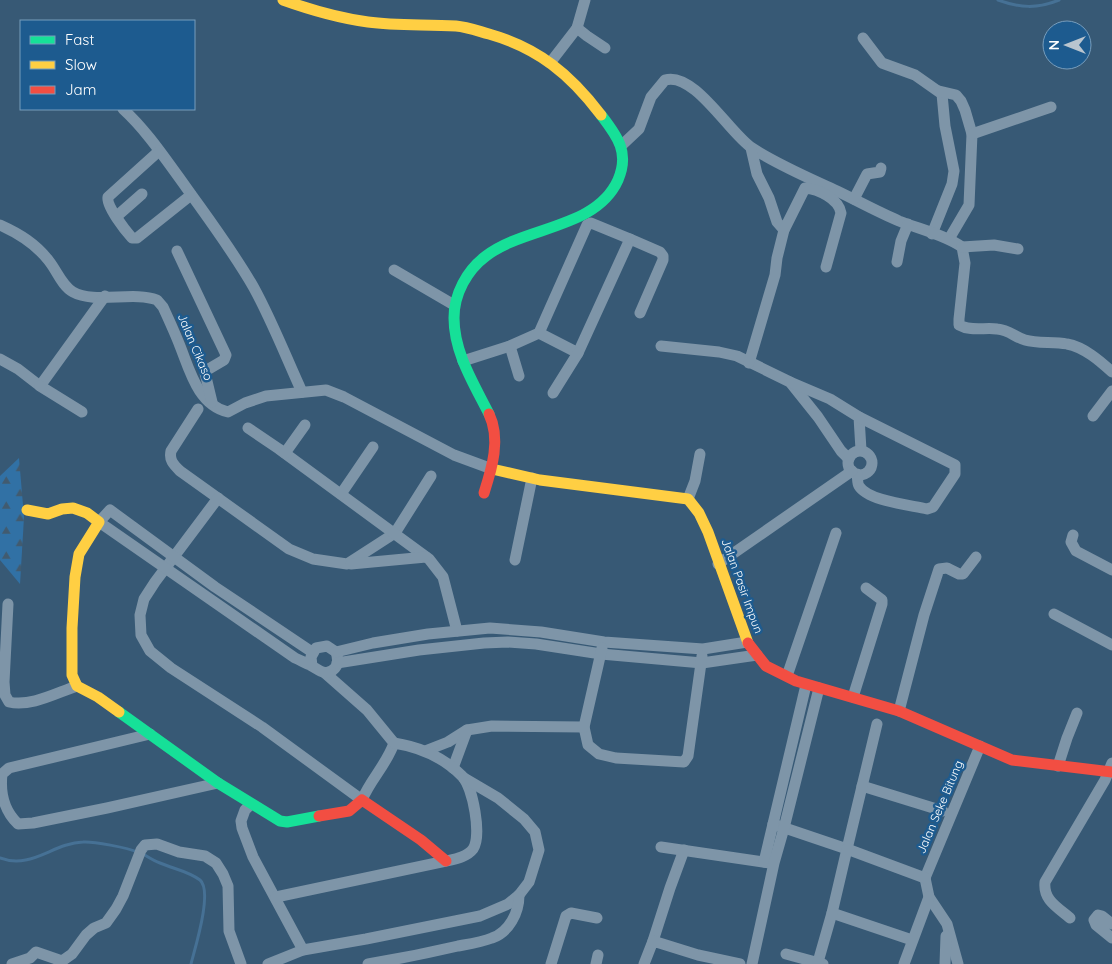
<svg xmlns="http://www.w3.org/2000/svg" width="1112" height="964" viewBox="0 0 1112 964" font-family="Quicksand,sans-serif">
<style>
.forest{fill:url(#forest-firs)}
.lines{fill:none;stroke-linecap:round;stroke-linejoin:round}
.stream{stroke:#467195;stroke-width:3}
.street{stroke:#7e95a8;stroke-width:11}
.fast{stroke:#16e098;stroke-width:11}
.slow{stroke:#ffcf43;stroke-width:11}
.jam{stroke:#f24e42;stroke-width:11}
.labels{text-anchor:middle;stroke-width:5;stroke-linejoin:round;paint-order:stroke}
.street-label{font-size:12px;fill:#fff;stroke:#1d5b8f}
</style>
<defs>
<pattern id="forest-firs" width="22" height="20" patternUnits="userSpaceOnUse" patternTransform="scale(1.25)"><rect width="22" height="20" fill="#3171a5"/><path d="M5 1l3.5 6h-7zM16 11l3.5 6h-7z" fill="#415b70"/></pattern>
</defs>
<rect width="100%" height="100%" fill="#375975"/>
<polygon class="forest" points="19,458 24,517 20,584 0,560 0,476"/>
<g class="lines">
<g class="stream">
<path d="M998 0C1020 8 1037 9 1059 0"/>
<path d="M143 854C148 857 154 861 160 863 174 869 188 871 200 880 213 891 195 948 191 964"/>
<path d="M0 858C31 870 53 843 83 842 92 841 129 848 137 852"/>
</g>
<g class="street">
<polyline points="577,28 587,36 605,48"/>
<polyline points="863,38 882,63 915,75 942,94 945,126 954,171 952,184 932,234"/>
<polyline points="550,63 577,28 585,0"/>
<polyline points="939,91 956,95 961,101 965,110 972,134 969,205 949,239"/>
<path d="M123 109C146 130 164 157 183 183 207 217 233 251 254 288 272 321 286 357 302 392"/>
<polyline points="972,134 1051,107"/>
<path d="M622 145 639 129 651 97 665 80C694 71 730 134 752 148 778 165 809 178 837 191 858 201 878 212 899 221 919 229 945 235 962 247L965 263 959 319V325C971 332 985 327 997 329 1010 330 1014 337 1025 340 1038 344 1054 341 1067 344 1084 347 1100 361 1112 372"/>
<polyline points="751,148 757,174 769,198 777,222 784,230"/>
<path d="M159 151 108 197C106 206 125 230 132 238H137L191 195"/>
<polyline points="854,199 867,174 880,172 881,168"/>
<polyline points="117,216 142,194"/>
<path d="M0 225C20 234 36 244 49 261 57 271 62 286 73 292 94 304 134 291 157 300L163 307C169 320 175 333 180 346 190 371 198 405 228 412L245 403 266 396 326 390 344 397 454 455 492 469"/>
<polyline points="630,239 660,252 663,256 663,260 640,313"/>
<polyline points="962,247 994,245 1018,249"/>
<polyline points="177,251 226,355 224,360 207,370 205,373 212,402"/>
<polyline points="897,262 901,241 908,224"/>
<polyline points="394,270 454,305"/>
<polyline points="510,346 519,376"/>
<polyline points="661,346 719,352 737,356 790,382 818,417 841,451 849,459"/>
<polyline points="0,359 18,369 40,386 105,296"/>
<polyline points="463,361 510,346 539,333 578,353 630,239 591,223 587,225 539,333"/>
<path d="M749 363 775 275 777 258 784 230 805 188C818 189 839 199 841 213L826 267"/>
<polyline points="790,382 830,399 859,417 861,450"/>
<polyline points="40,386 82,412"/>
<polyline points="553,393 578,353"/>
<path d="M198 409 171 451C169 460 173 464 180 471L289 549 313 559 347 564 395 533 431 476"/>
<polyline points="1093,416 1112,391"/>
<polyline points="248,428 279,449 429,559 443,577 457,631"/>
<circle cx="860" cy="463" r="12"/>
<polyline points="285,453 305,425"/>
<path d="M857 474C858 478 857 483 859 486 868 501 910 505 927 509L933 507 955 474V465L859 417"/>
<polyline points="341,494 373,447"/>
<path d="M218 498 155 582 144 599 140 615 141 635 150 651 171 668 262 727 362 800C370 780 387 764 394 743L367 710 325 673"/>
<polyline points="688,499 695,481 700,454"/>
<polyline points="1073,535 1071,542 1076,551 1112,570"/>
<polyline points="515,560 532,478"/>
<polyline points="351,564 426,557"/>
<polyline points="718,564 852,471"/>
<path d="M8 604 4 682 5 695 9 702C31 707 56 693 77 686"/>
<polyline points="1054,614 1112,645"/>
<path d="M312 652 215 587 110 510 99 522 295 658C300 660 305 663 310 665 318 669 326 678 335 668 339 663 338 658 336 652L327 646 316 648 311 657 312 666"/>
<polyline points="336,652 373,643 428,634 490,628 541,632 604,642 703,649 747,642"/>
<polyline points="337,663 419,650 484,643 508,642 536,644 601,654 702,663 757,655"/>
<polyline points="787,676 836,533"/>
<polyline points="853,697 882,604 882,600 866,588"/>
<polyline points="899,711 924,615 939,569 947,568 959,574 963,574 976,557"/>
<polyline points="584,727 588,745 599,754 616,758 684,762 688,756 702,656"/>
<path d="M150 734 9 768 2 774C0 792 4 811 18 824L33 823 107 808 218 783"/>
<polyline points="425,751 448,742 467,730 492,726 584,727 602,648"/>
<polyline points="1058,766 1067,738 1077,713"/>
<polyline points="453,768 467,730"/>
<polyline points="862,786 943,811"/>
<polyline points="251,804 245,810 241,821 242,828 253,857 303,950"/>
<polyline points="773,824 847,849 877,724"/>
<polyline points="661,847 770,863"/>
<polyline points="764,862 806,685"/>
<polyline points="925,878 980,746"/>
<polyline points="925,878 929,897 947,924 958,964"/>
<path d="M276 897 446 861C455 859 467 857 473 849 482 836 473 787 462 776 443 757 420 747 394 743"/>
<polyline points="832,913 912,940"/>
<path d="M1070 918C1057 907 1043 900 1045 882L1105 780 1112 763"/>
<polyline points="1112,924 1102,916 1098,915 1094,920 1096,925 1112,938"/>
<polyline points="653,941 670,888 684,850"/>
<polyline points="786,954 823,964"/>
<polyline points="818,962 832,913 847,849 925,878"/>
<polyline points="12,964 30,958 36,952 62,961 72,954 86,935 94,928 106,923 116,909 123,896 141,850 145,845 157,844 179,852 205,856 216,863 223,874 228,886 229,931 241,964"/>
<polyline points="268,964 303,950 366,939 480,916 508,904 519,895 529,882 539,850 535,832 524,819 498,798 464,778"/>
<path d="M368 964C398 959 428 953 458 946 469 944 482 942 492 938 509 932 519 913 519 895"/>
<polyline points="551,964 566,916 571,913 597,918"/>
<polyline points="596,964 598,955"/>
<polyline points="644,964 653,941 698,955 740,964"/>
<polyline points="752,964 774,863 784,828 819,688"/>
<polyline points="904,964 929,897"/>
<polyline points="945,964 946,936"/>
</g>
<g class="fast">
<path d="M489 414C474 384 454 353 454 318 454 294 467 270 486 256 525 226 596 229 618 180 630 152 617 136 601 115"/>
<polyline points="119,712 218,783 280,821 287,822 319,816"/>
</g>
<g class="slow">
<path d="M283 0C311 10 339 18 368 22 397 26 426 24 456 26 467 27 478 31 489 34 538 48 570 74 601 115"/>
<polyline points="492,469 540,480 688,499 699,513 708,532 748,643"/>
<polyline points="27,510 48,514 62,509 73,508 87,513 99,522 79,554 75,577 72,628 72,675 77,686 98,697 119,712"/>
</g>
<g class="jam">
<path d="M484 493C492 468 501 439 489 414"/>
<polyline points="748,643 766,666 796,681 899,711 1012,760 1112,772"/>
<polyline points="319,816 349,811 362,800 421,840 446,861"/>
</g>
</g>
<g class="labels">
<g class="street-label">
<text transform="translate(195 347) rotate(67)" y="4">Jalan Cikaso</text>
<text transform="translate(742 586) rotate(70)" y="4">Jalan Pasir Impun</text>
<text transform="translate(940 807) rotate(-67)" y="4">Jalan Seke Bitung</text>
</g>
</g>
<rect x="20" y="20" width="175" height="90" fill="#1d5b8f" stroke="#779dbc"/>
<rect x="30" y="36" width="25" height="8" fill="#16e098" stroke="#779dbc"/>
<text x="65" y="45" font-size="15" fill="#ffffff">Fast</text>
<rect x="30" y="61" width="25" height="8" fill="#ffcf43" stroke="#779dbc"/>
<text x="65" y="70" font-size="15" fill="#ffffff">Slow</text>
<rect x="30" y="86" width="25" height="8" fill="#f24e42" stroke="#779dbc"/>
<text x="65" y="95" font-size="15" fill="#ffffff">Jam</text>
<g transform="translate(1067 45) rotate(270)"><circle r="24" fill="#1d5b8f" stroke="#779dbc"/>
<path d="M0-4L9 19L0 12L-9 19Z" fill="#b9c5cf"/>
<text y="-8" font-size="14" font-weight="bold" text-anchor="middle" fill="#ffffff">N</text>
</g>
</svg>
